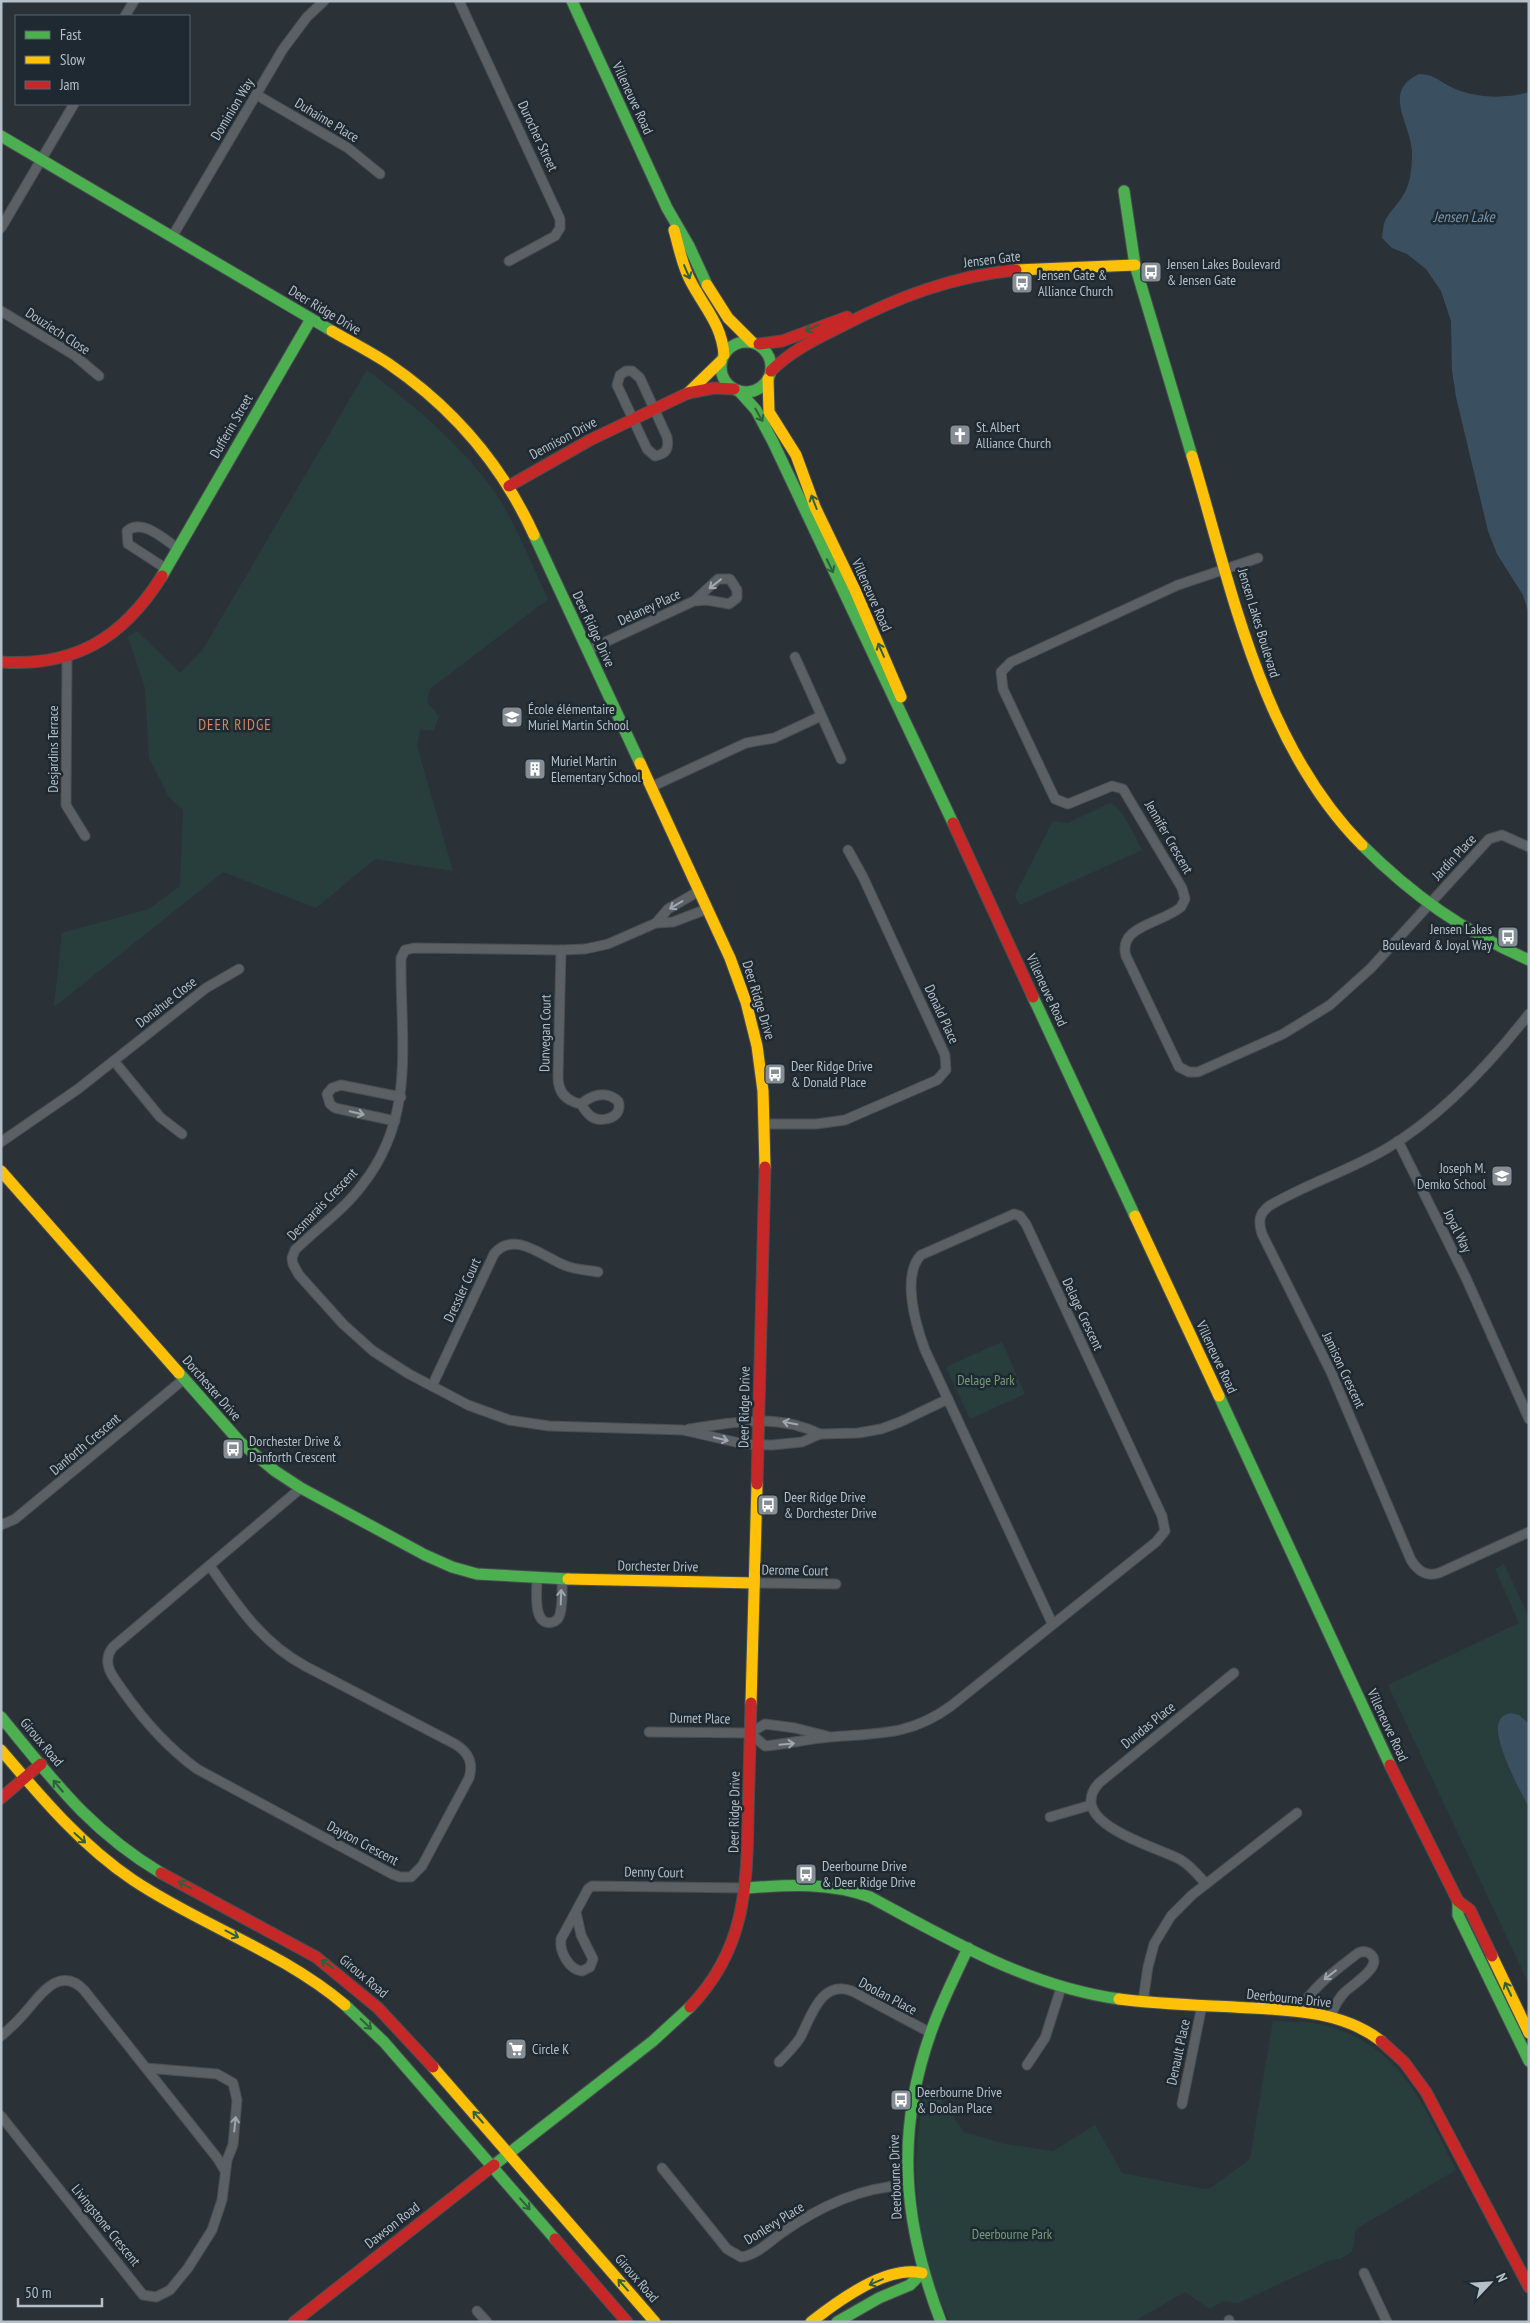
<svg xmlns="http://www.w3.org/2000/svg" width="1530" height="2323" viewBox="0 0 1530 2323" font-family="'PT Sans Narrow',sans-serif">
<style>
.green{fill:#283e3d}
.water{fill:#3a5061}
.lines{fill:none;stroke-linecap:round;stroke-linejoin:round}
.street-casing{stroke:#484e52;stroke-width:11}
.fast-casing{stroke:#484e52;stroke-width:13}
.slow-casing{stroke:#484e52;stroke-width:13}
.jam-casing{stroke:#484e52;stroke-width:13}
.street{stroke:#5b6065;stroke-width:9}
.fast{stroke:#4caf50;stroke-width:11}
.slow{stroke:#ffc107;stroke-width:11}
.jam{stroke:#c62828;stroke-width:11}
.oneway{stroke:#305f3e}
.oneway2{stroke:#9ea7af}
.labels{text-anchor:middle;stroke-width:5;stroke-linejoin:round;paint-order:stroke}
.street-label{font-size:14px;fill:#b5bfc8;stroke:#1e2932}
.poi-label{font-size:14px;fill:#b5bfc8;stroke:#1e2932;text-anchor:start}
.park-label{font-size:14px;fill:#749d78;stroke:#1e2932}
.water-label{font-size:15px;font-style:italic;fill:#7794aa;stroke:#1e2932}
.neighbourhood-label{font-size:15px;letter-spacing:1px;fill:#d08668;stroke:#1e2932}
</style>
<rect width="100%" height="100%" fill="#2b3237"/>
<g class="green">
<path d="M367 370C415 407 453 437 491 487 515 520 530 562 548 599L430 689 427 702 439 716 434 730H422L421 726 417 746 453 871 375 859 316 908 223 872 54 1007 62 933 149 909 180 886 183 810 169 797 149 758 145 688 128 637 137 631 180 673 202 651Z"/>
<path d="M1110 803C1121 805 1136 839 1142 850L1020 905 1015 895 1053 821 1068 823Z"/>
<polygon points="1002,1342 1025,1394 970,1419 946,1367"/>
<polygon points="1504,1564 1529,1617 1529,1984 1388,1685 1519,1623 1495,1569"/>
<path d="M1273 2021C1289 2022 1308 2021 1323 2025 1402 2045 1423 2105 1456 2170L1356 2229 1352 2252 1340 2259 1331 2260 1238 2303 1223 2301 1210 2309 1185 2292 1133 2322H950C914 2248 907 2164 927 2084L936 2092 964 2132 1004 2144 1053 2151 1095 2125 1122 2173 1204 2189H1209L1250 2159Z"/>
</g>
<g class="water">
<path d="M1419 74C1434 75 1435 78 1447 85 1471 98 1503 100 1529 92V614L1523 595 1497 554 1488 531 1456 397 1452 370 1451 321 1441 291 1426 269 1407 254 1392 248 1382 238C1383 232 1383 224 1386 219 1391 210 1399 203 1404 194 1411 182 1412 166 1412 152 1411 123 1381 92 1419 74Z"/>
<path d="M1511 1713 1519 1715 1529 1724V1807C1520 1791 1492 1739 1499 1722 1501 1716 1506 1714 1511 1713Z"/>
</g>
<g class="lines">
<g class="street-casing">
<g id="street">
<polyline points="459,1 560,219 560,228 555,236 509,261"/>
<polyline points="125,16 134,1"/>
<polyline points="257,95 348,148 380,174"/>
<polyline points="1,228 74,104"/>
<polyline points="172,237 283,49 307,17 324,1"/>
<polyline points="1,311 74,355 99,376"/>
<path d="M626 371H632L640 378 667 437C669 448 667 454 655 456L647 449 617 385 620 375Z"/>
<path d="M1258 558 1178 585 1011 662 1001 672 1003 689 1055 799 1068 804 1112 786 1123 789 1182 888 1185 899 1181 907C1163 923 1117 926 1126 956L1179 1067 1189 1072H1198L1283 1034 1330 1005 1371 968 1489 839 1502 835 1529 847"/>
<path d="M165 568 128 544 127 531C142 518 164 539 177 548"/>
<polyline points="588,650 694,601 718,579 730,579 737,590 737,598 729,604 707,600 694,601"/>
<polyline points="67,657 66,805 85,836"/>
<polyline points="795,657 841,759"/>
<polyline points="651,787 746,743 774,738 821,716"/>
<path d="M707 909 673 922 656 923 608 944 585 949 561 950 414 948 405 950 401 958C400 1039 417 1115 363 1184 344 1210 317 1228 295 1250L292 1258 293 1264 299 1275 343 1324 373 1351 409 1374 468 1405 509 1420 549 1426 683 1430 744 1444 772 1445 802 1442 820 1434 858 1433 881 1429 900 1422 948 1399"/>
<polyline points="656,923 668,909 699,891"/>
<path d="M561 950 558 1077C558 1092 566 1101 581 1104 584 1109 587 1114 592 1117 604 1124 624 1116 618 1101 606 1090 592 1095 581 1104"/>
<path d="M1529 1014C1489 1065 1442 1116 1386 1149 1348 1171 1306 1184 1269 1206 1259 1214 1258 1221 1262 1234L1331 1372 1411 1560C1418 1571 1426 1577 1439 1573L1529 1532"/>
<polyline points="114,1061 160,1117 182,1134"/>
<polyline points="395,1121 335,1108 330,1104 327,1094 332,1088 341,1085 401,1097"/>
<polyline points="766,1124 816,1124 845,1120 937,1080 946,1070 945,1055 863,877 848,850"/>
<polyline points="1398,1141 1466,1278 1529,1419"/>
<polyline points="1,1142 78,1089 206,988 239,969"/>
<path d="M432 1386 494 1254C513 1230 542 1256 564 1265 575 1270 587 1270 598 1272"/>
<path d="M689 1429C734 1422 777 1413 820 1434"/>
<polyline points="1,1525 15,1519 184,1379"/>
<path d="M210 1566C237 1605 262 1643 305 1666L455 1744C468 1752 474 1762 469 1778L422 1866 411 1877H400L392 1874 197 1769C167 1747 144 1721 123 1691 118 1683 109 1674 108 1664 107 1658 109 1652 113 1647L301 1488"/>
<path d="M537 1578C537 1590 532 1628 553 1622 557 1621 559 1618 560 1614 563 1603 562 1590 562 1579"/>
<polyline points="754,1583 836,1584"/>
<polyline points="649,1732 750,1733"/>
<path d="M750 1733 765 1746C787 1744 808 1739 830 1737 878 1733 910 1736 951 1706L1156 1542 1165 1531 1162 1516 1026 1224 1020 1216 1014 1214 921 1255C901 1276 916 1326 925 1350L1052 1623"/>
<polyline points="750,1733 765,1724 795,1728 827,1736"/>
<polyline points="1050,1817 1091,1805"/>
<path d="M1206 1884C1198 1875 1191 1866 1181 1860 1158 1847 1063 1823 1099 1783L1234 1673"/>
<path d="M576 1912 581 1935 593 1959 590 1967 582 1971C569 1970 559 1951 561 1939L588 1889 592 1886 746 1888"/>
<polyline points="1143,2001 1148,1967 1154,1944 1171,1916 1192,1895 1297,1813"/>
<path d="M1298 2012C1314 1985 1334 1972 1358 1953 1362 1951 1365 1951 1369 1953 1387 1965 1351 1985 1344 1993 1337 2000 1334 2008 1330 2017"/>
<path d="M1 2036C8 2030 15 2024 21 2017 38 1999 58 1963 84 1990L218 2159 225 2171"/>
<path d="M779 2062C787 2054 794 2047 800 2038 811 2017 821 1979 852 1991L931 2033"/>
<polyline points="1027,2065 1045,2038 1061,1988"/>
<polyline points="1182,2104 1202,2005"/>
<polyline points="1,2116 143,2295 156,2297 170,2290 188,2268 212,2230 222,2200 227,2160 233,2145 237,2100 233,2083 217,2074 146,2068"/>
<path d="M662 2168 727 2249 741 2257C757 2255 770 2241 783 2232 821 2206 861 2187 907 2185"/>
<polyline points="1364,2273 1387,2322"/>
<polyline points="477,2311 487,2322"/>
<polyline points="1229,2320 1229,2322"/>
</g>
</g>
<g class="fast-casing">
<g id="fast">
<polyline points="572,1 667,208 689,246 707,285"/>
<polyline points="1,136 332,331"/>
<polyline points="1124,191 1135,265 1192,456"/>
<circle cx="746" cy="367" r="25"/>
<polyline points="739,391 756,410 773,442 953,823"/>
<polyline points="534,535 640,763"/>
<polyline points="162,576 311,319"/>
<path d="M1362 845C1413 896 1463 931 1529 960"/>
<polyline points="1033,997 1135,1216"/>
<polyline points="179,1373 240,1442 275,1471 301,1488 425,1555 452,1567 477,1574 568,1579"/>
<polyline points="1219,1396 1390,1765"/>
<path d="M1 1717C53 1780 89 1830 161 1873"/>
<path d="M746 1888C789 1885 829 1882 870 1897 950 1940 1027 1986 1119 1999"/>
<polyline points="1458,1901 1458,1915 1529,2061"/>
<polyline points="345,2005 384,2042 555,2239"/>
<polyline points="494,2165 653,2041 690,2007"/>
<polyline points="837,2322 879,2298 910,2285 922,2273"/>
<path d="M941 2322C903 2223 895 2133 931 2032 941 2003 955 1976 968 1948"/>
</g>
</g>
<g class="slow-casing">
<g id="slow">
<path d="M674 230C679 247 682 266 691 282 704 307 722 325 724 355"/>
<polyline points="1016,270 1135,265"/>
<polyline points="707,285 728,318 752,342"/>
<path d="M332 331C351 342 371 352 389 364 452 407 502 465 534 535"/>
<polyline points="768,379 769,412 796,455 815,507 855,590 901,697"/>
<polyline points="688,393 721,361"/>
<path d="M1192 456C1232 589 1261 743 1362 845"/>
<polyline points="640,763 730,958 746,1002 757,1046 763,1091 765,1167"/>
<polyline points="1,1171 179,1373"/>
<polyline points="1135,1216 1219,1396"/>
<polyline points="568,1579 754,1583"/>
<polyline points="751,1703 757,1484"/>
<path d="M1 1750C41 1797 81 1845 133 1880 202 1926 281 1951 345 2005"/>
<polyline points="1492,1956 1529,2033"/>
<path d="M1119 1999C1157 2004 1195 2005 1234 2007 1283 2010 1340 2009 1381 2041"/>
<polyline points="433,2067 655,2322"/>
<path d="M811 2322C838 2301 886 2265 922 2273"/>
</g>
</g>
<g class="jam-casing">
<g id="jam">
<polyline points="759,344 782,341 847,317"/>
<path d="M771 371C792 350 816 339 842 326 898 297 953 276 1016 270"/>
<polyline points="509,486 590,440 688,393 714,388 734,389"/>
<path d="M1 662C75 667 123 638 162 576"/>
<polyline points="953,823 1033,997"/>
<polyline points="757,1484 765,1167"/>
<polyline points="1390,1765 1458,1901 1470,1910 1492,1956"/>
<polyline points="1,1798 41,1764"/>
<polyline points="161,1873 316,1957 378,2008 433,2067"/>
<path d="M690 2007C744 1951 747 1891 748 1817 749 1779 750 1741 751 1703"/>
<polyline points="1381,2041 1404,2062 1426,2092 1529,2287"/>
<polyline points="555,2239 627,2322"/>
<polyline points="294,2322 494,2165"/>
</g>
</g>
<use href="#street" class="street"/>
<use href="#fast" class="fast"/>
<use href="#slow" class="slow"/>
<use href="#jam" class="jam"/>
</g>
<defs><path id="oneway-shaft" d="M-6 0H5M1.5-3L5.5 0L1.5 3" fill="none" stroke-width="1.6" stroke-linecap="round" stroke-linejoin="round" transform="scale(1.25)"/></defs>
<g class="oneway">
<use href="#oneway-shaft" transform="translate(687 272) rotate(67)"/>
<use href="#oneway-shaft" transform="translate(812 328) rotate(155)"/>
<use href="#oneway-shaft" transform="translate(759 415) rotate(60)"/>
<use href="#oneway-shaft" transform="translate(814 502) rotate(-111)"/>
<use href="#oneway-shaft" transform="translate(830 566) rotate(65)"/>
<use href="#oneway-shaft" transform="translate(881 650) rotate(-114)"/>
<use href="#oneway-shaft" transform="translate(58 1786) rotate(-130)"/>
<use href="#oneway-shaft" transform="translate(80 1838) rotate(42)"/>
<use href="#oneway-shaft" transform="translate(185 1885) rotate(-152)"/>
<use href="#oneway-shaft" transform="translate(232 1934) rotate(28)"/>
<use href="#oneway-shaft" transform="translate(327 1964) rotate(-146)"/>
<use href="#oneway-shaft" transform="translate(1508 1989) rotate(-115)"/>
<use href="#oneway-shaft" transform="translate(366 2024) rotate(44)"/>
<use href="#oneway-shaft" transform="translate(478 2117) rotate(-131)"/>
<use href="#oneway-shaft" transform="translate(525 2204) rotate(49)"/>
<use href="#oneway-shaft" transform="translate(876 2282) rotate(157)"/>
<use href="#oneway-shaft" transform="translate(623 2285) rotate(-131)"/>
</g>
<g class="oneway2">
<use href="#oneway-shaft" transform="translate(715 584) rotate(142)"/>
<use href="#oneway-shaft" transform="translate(676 905) rotate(149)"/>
<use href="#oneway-shaft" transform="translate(357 1113) rotate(13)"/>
<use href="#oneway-shaft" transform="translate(790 1423) rotate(-168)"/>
<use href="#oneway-shaft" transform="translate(721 1439) rotate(13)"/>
<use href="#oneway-shaft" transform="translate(561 1597) rotate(-88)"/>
<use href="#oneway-shaft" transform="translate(787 1744) rotate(-5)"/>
<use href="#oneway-shaft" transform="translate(1330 1975) rotate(142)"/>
<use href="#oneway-shaft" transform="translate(235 2124) rotate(-84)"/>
</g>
<defs>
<g id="bus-square" transform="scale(1.125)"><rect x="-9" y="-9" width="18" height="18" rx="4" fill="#858e95" stroke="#1e2932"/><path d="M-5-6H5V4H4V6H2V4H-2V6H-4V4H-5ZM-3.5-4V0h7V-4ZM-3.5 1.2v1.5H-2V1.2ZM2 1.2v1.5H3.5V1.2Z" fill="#fff"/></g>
<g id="church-square" transform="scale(1.125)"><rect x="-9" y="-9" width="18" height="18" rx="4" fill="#858e95" stroke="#1e2932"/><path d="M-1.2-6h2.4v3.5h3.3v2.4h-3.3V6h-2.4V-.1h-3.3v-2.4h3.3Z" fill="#fff"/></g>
<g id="school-square" transform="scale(1.125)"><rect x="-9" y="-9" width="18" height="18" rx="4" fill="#858e95" stroke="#1e2932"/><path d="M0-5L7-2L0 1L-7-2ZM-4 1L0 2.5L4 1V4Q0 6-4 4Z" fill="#fff"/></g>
<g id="building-square" transform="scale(1.125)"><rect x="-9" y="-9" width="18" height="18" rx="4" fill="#858e95" stroke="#1e2932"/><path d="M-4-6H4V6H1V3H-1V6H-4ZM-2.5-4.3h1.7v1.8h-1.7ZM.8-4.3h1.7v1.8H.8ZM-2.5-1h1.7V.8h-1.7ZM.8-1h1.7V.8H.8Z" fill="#fff"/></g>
<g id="supermarket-square" transform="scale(1.125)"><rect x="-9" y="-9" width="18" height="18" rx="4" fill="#858e95" stroke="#1e2932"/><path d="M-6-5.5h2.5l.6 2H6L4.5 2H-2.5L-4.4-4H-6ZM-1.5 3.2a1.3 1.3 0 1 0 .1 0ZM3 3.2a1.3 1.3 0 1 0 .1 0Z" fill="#fff"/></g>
</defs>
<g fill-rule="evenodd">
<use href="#bus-square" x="1151" y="272"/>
<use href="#bus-square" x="1022" y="283"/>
<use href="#church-square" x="960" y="435"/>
<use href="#school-square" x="512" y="717"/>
<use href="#building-square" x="535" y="769"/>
<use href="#bus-square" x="1508" y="937"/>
<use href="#bus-square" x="775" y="1074"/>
<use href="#school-square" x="1502" y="1176"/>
<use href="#bus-square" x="233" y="1449"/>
<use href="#bus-square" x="768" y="1505"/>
<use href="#bus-square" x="806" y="1874"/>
<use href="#supermarket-square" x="516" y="2049"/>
<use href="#bus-square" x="901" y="2100"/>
</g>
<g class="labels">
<g class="street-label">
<text transform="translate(633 98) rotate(65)" y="5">Villeneuve Road</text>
<text transform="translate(232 109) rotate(-59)" y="5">Dominion Way</text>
<text transform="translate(327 120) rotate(31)" y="5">Duhaime Place</text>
<text transform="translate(538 136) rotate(65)" y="5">Durocher Street</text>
<text transform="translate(992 259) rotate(-7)" y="5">Jensen Gate</text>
<text transform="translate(325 310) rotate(31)" y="5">Deer Ridge Drive</text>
<text transform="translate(58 331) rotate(33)" y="5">Douziech Close</text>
<text transform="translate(231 426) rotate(-60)" y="5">Dufferin Street</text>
<text transform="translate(563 438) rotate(-28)" y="5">Dennison Drive</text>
<text transform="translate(872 595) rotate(66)" y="5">Villeneuve Road</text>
<text transform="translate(649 607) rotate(-25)" y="5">Delaney Place</text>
<text transform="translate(1259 623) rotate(73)" y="5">Jensen Lakes Boulevard</text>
<text transform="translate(594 629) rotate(65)" y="5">Deer Ridge Drive</text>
<text transform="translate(53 749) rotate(-90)" y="5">Desjardins Terrace</text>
<text transform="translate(1169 837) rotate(60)" y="5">Jennifer Crescent</text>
<text transform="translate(1454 857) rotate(-47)" y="5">Jardin Place</text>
<text transform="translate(1047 990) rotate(65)" y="5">Villeneuve Road</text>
<text transform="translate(759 1000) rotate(73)" y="5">Deer Ridge Drive</text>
<text transform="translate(166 1002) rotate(-38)" y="5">Donahue Close</text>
<text transform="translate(942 1014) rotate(65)" y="5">Donald Place</text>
<text transform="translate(545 1033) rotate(-89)" y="5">Dunvegan Court</text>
<text transform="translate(322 1204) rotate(-46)" y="5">Desmarais Crescent</text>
<text transform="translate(1458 1231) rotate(64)" y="5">Joyal Way</text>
<text transform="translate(462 1290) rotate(-65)" y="5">Dressler Court</text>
<text transform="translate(1083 1314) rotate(65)" y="5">Delage Crescent</text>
<text transform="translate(1217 1357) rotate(65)" y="5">Villeneuve Road</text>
<text transform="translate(1344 1370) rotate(65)" y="5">Jamison Crescent</text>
<text transform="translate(212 1388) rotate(49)" y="5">Dorchester Drive</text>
<text transform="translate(744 1407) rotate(-89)" y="5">Deer Ridge Drive</text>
<text transform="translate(85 1444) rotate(-40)" y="5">Danforth Crescent</text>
<text transform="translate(658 1566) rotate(1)" y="5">Dorchester Drive</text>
<text transform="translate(795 1570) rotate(1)" y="5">Derome Court</text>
<text transform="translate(700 1718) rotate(1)" y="5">Dumet Place</text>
<text transform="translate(1148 1725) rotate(-39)" y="5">Dundas Place</text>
<text transform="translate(1388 1725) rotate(65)" y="5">Villeneuve Road</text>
<text transform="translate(42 1742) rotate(50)" y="5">Giroux Road</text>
<text transform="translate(734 1812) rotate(-89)" y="5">Deer Ridge Drive</text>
<text transform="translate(363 1843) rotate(28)" y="5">Dayton Crescent</text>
<text transform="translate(654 1872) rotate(1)" y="5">Denny Court</text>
<text transform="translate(364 1976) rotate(40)" y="5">Giroux Road</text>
<text transform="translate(888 1996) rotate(28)" y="5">Doolan Place</text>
<text transform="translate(1289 1998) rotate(6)" y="5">Deerbourne Drive</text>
<text transform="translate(1178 2052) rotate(-78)" y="5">Denault Place</text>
<text transform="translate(895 2177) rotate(-92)" y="5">Deerbourne Drive</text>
<text transform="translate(774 2223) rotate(-32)" y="5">Donlevy Place</text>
<text transform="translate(106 2225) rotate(51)" y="5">Livingstone Crescent</text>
<text transform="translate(392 2225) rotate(-38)" y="5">Dawson Road</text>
<text transform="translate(637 2278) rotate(49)" y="5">Giroux Road</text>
</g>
<g class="poi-label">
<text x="1167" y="269">Jensen Lakes Boulevard<tspan x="1167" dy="16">&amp; Jensen Gate</tspan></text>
<text x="1038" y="280">Jensen Gate &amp;<tspan x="1038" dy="16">Alliance Church</tspan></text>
<text x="976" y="432">St. Albert<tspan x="976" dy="16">Alliance Church</tspan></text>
<text x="528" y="714">École élémentaire<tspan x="528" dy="16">Muriel Martin School</tspan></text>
<text x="551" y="766">Muriel Martin<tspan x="551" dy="16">Elementary School</tspan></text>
<text x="1492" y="934" text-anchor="end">Jensen Lakes<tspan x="1492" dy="16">Boulevard &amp; Joyal Way</tspan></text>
<text x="791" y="1071">Deer Ridge Drive<tspan x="791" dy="16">&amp; Donald Place</tspan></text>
<text x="1486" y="1173" text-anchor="end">Joseph M.<tspan x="1486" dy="16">Demko School</tspan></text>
<text x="249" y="1446">Dorchester Drive &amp;<tspan x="249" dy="16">Danforth Crescent</tspan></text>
<text x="784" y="1502">Deer Ridge Drive<tspan x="784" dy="16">&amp; Dorchester Drive</tspan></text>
<text x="822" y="1871">Deerbourne Drive<tspan x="822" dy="16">&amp; Deer Ridge Drive</tspan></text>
<text x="532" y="2054">Circle K</text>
<text x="917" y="2097">Deerbourne Drive<tspan x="917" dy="16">&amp; Doolan Place</tspan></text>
</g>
<g class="park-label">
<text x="986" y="1385">Delage Park</text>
<text x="1012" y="2239">Deerbourne Park</text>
</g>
<g class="water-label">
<text x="1464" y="222">Jensen Lake</text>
</g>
<g class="neighbourhood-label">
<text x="235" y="730">DEER RIDGE</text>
</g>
</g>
<rect width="1530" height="2323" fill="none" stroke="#b5bfc8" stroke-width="5"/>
<rect x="15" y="15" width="175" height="90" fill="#1e2932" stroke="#5a656e"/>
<rect x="25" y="31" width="25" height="8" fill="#4caf50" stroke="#5a656e"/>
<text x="60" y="40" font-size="15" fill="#b5bfc8">Fast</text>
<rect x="25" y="56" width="25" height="8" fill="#ffc107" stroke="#5a656e"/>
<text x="60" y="65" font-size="15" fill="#b5bfc8">Slow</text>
<rect x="25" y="81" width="25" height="8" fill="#c62828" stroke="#5a656e"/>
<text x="60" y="90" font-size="15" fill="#b5bfc8">Jam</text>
<g transform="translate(1490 2283) rotate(65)" stroke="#1e2932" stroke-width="4" paint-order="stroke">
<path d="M0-4L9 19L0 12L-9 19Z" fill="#b5bfc8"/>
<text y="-8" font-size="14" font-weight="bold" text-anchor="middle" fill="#b5bfc8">N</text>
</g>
<path d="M18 2298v8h84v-8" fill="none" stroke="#b5bfc8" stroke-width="2.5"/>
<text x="25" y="2298" font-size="15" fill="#b5bfc8" stroke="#1e2932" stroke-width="4" paint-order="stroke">50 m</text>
</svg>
